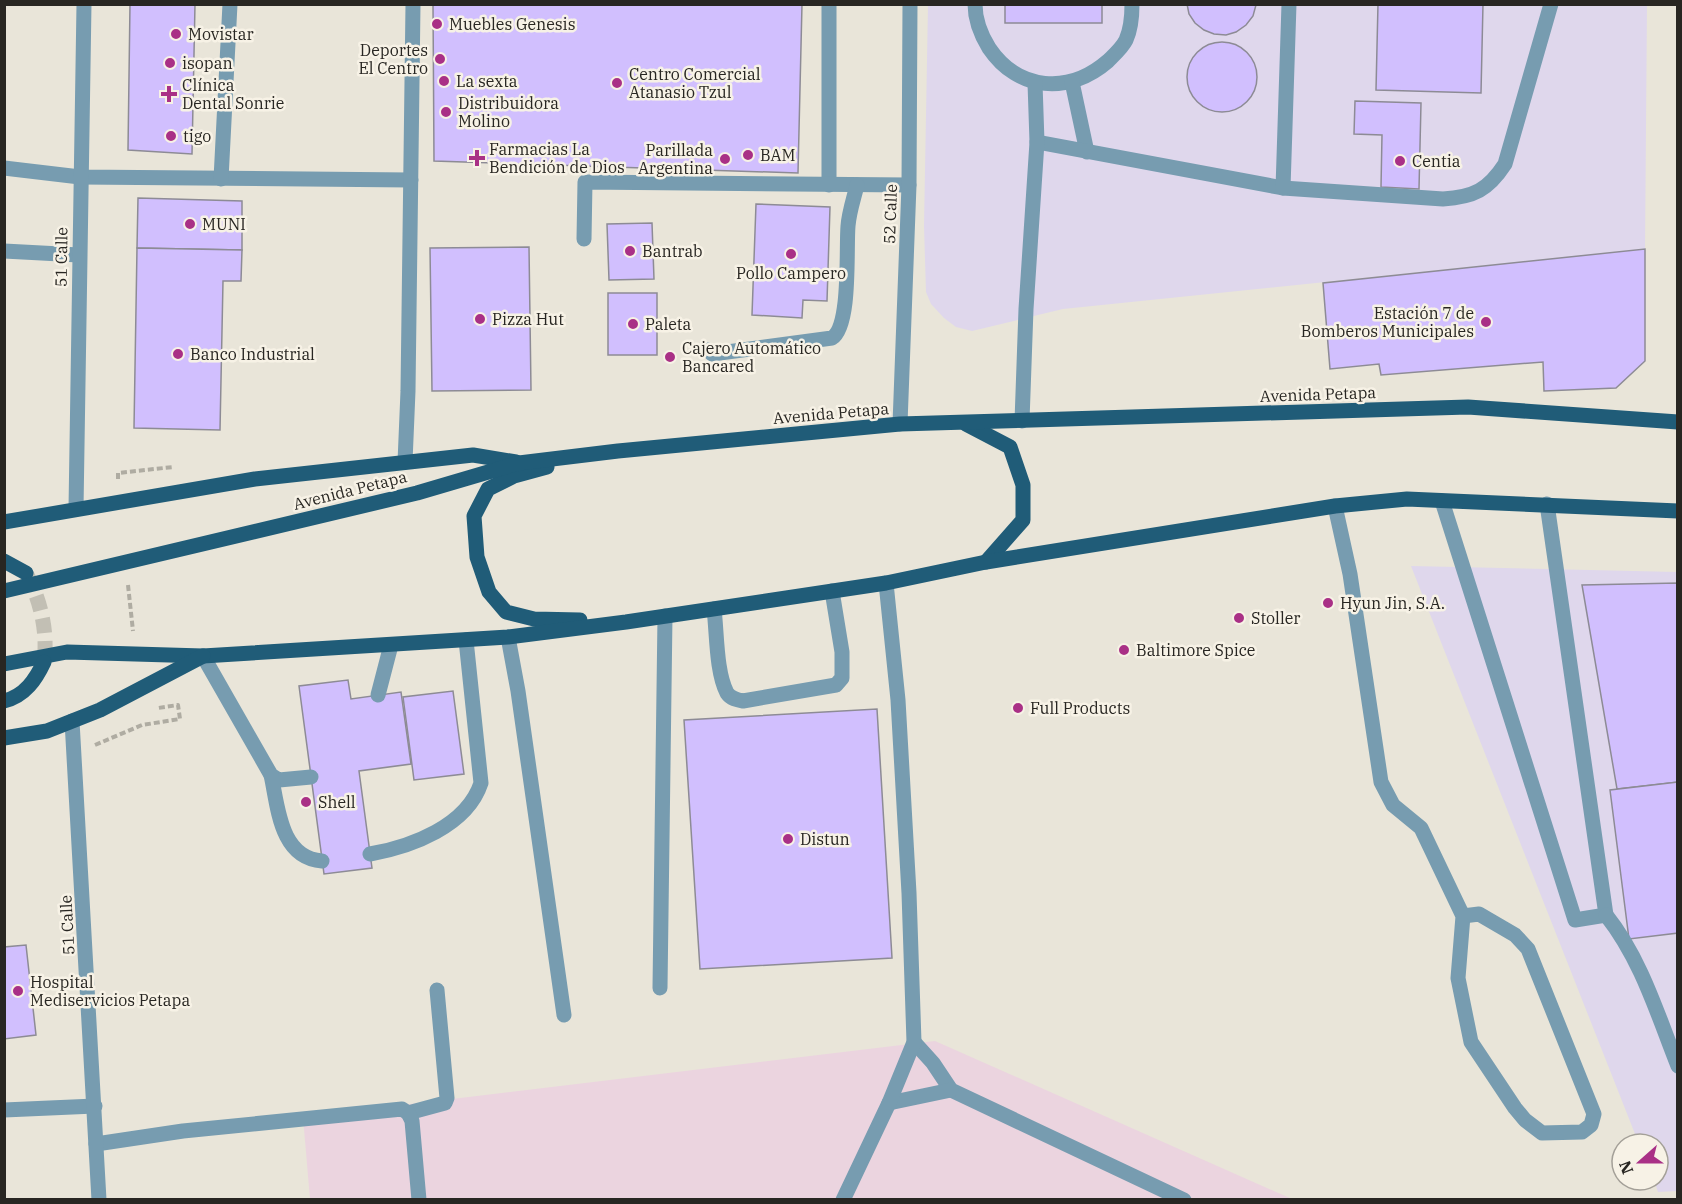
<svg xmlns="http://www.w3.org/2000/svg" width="1682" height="1204" viewBox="0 0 1682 1204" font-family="'IBM Plex Serif',serif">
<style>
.commercial{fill:#ebd4df}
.industrial{fill:#dfd7ec}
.building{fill:#d1bffe;stroke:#8d8b95;stroke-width:1.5}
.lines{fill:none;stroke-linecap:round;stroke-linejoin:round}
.primary-tunnel{stroke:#c2bfb4;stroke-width:15;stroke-dasharray:15 8;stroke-linecap:butt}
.path{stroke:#afaca2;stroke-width:4;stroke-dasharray:6 3;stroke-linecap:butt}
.service{stroke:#779cb0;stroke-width:15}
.minor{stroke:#779cb0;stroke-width:15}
.tertiary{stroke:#779cb0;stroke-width:15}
.primary{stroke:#205c78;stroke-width:15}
.poi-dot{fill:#a93086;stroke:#f7f2e6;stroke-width:2}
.labels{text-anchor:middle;stroke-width:5;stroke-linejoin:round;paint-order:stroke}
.poi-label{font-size:16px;fill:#282622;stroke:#f7f2e6;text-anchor:start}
.street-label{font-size:16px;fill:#282622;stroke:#f7f2e6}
</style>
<rect width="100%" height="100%" fill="#e9e5d9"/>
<polygon class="commercial" points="935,1041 1292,1199 310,1199 303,1117"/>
<g class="industrial">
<polygon points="928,5 1647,5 1645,249 1063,309 972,331 956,327 944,318 931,304 926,292 924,226"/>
<polygon points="1411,566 1677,572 1677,1191 1658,1192 1654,1180 1658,1180 1658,1144 1639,1144"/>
</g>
<g class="building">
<polygon points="130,4 195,4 192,154 128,150"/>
<polygon points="433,4 802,4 798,173 434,161"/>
<rect x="1005" y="4" width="97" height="19"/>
<polygon points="1187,4 1256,4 1256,5 1253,16 1246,25 1236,32 1226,35 1214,34 1204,30 1195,23 1189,14"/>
<polygon points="1378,4 1483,4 1481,93 1376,90"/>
<circle cx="1222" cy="77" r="35"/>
<polygon points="1355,101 1421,103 1419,189 1381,187 1382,135 1354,134"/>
<polygon points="138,198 242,201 242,250 137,248"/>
<polygon points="756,204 830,207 827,301 803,300 802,318 752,315"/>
<polygon points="652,223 654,279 609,280 607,224"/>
<polygon points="529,247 531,390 432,391 430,248"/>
<polygon points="137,248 242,250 241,281 223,281 220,430 134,428"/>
<polygon points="1645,249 1645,361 1616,388 1544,391 1543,362 1381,375 1379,364 1330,369 1323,283"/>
<rect x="608" y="293" width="49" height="62"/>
<polygon points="1678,583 1678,782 1617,789 1582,585"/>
<polygon points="348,680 351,699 401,692 411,764 359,771 372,868 324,874 299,686"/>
<polygon points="453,691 464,774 414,780 403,697"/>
<polygon points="877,709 892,958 700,969 684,720"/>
<polygon points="1678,782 1678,933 1629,939 1610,790"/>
<polygon points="26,945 36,1035 4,1039 4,947"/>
</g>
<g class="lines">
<path class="primary-tunnel" d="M27 575C41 601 48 633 44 662"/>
<g class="path">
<polyline points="118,479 118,473 173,467"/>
<polyline points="128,585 133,631"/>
<polyline points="95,745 142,725 180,719 178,705 158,708"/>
</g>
<g class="service">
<path d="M975 4C975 20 981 35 989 48 1018 91 1069 95 1108 61 1114 55 1122 48 1126 40 1131 29 1132 17 1132 4"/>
<polyline points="1072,82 1087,152"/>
<path d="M1037 142 1283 188 1443 199C1474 197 1488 190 1505 164L1551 4"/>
<polyline points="4,168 80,177 411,180"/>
<polyline points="221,179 230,4"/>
<polyline points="829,185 829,4"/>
<polyline points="1283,188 1289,4"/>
<polyline points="584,239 585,182 909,185"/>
<polyline points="4,251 79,255"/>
<path d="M708 350 712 354 832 338C851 326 846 250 848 226 849 212 854 198 857 185"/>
<polyline points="1022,421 1026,309 1037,142 1035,83"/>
<polyline points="900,424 909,185 910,4"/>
<polyline points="405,462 408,391 413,4"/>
<polyline points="1442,501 1575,920 1606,915 1547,504"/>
<polyline points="1335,506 1350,574 1381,782 1393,805 1421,828 1463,916 1458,978 1471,1042 1515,1108 1525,1120 1542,1133 1582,1132 1591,1125 1594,1114 1528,949 1515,935 1479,914 1463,916"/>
<path d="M714 609C717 633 716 672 727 693 731 699 737 700 743 701L836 685 842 678V652L832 591"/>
<polyline points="508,637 518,691 564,1015"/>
<polyline points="203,656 271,775 279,780 311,777"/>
<polyline points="378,695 391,645"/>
<path d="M271 775C278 807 280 858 322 861"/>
<path d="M370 854C411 847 467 826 481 783L466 640"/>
<path d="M1606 915C1641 959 1657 1013 1678 1066"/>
<polyline points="660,988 665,616"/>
<polyline points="914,1042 933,1063 951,1090 1184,1200"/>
<polyline points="889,1103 951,1090"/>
<polyline points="4,1110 95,1106"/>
<polyline points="408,1113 445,1103 447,1098 437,990"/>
<polyline points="96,1144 183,1131 402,1109 408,1113 412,1121 419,1200"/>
<polyline points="843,1200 889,1103 914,1042 909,893 898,700 886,583"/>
</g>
<polyline class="minor" points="72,721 99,1200"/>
<polyline class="tertiary" points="76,509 84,4"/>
<g class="primary">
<polyline points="966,424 1010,447 1023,485 1023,520 986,562"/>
<polyline points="547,467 514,476 488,489 474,516 477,557 489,592 506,612 534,619 580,620"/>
<polyline points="4,522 255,479 473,455 516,462"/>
<polyline points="4,561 26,573"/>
<polyline points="4,591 417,493 519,463 618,451 900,424 1468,407 1678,422"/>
<polyline points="4,664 67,652 203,656 508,637 626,622 886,583 986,562 1335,506 1407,499 1678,511"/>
<path d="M4 701C25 696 36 679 44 662"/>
<polyline points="4,738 47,731 100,710 203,656"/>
</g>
</g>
<g class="poi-dot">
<circle cx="437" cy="24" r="6"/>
<circle cx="176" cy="34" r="6"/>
<circle cx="440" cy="59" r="6"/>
<circle cx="170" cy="63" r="6"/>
<circle cx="444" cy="81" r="6"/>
<circle cx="617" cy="83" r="6"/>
<path d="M166 85h6v6h6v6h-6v6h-6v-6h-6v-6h6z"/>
<circle cx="446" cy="112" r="6"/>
<circle cx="171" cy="136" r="6"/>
<circle cx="748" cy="155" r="6"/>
<path d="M474 149h6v6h6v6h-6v6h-6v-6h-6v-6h6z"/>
<circle cx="725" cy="159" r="6"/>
<circle cx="1400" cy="161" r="6"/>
<circle cx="190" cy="224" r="6"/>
<circle cx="630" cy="251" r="6"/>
<circle cx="791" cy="254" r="6"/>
<circle cx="480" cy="319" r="6"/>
<circle cx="1486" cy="322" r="6"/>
<circle cx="633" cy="324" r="6"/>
<circle cx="178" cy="354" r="6"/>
<circle cx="670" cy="357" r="6"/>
<circle cx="1328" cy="603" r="6"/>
<circle cx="1239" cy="618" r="6"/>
<circle cx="1124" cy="650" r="6"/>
<circle cx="1018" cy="708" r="6"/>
<circle cx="306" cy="802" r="6"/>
<circle cx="788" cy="839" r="6"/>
<circle cx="18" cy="991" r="6"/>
</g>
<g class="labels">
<g class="poi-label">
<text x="449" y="30">Muebles Genesis</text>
<text x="188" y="40">Movistar</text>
<text x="428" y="56" text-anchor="end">Deportes<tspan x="428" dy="18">El Centro</tspan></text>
<text x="182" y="69">isopan</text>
<text x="629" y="80">Centro Comercial<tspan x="629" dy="18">Atanasio Tzul</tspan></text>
<text x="456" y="87">La sexta</text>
<text x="182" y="91">Clínica<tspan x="182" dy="18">Dental Sonrie</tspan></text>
<text x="458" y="109">Distribuidora<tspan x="458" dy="18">Molino</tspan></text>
<text x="183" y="142">tigo</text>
<text x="489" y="155">Farmacias La<tspan x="489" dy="18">Bendición de Dios</tspan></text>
<text x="713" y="156" text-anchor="end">Parillada<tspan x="713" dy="18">Argentina</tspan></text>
<text x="760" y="161">BAM</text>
<text x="1412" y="167">Centia</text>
<text x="202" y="230">MUNI</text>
<text x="642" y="257">Bantrab</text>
<text x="791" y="279" text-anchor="middle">Pollo Campero</text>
<text x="1474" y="319" text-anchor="end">Estación 7 de<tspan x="1474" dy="18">Bomberos Municipales</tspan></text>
<text x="492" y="325">Pizza Hut</text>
<text x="645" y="330">Paleta</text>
<text x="682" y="354">Cajero Automático<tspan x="682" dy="18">Bancared</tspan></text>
<text x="190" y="360">Banco Industrial</text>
<text x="1340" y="609">Hyun Jin, S.A.</text>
<text x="1251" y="624">Stoller</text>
<text x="1136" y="656">Baltimore Spice</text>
<text x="1030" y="714">Full Products</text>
<text x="318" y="808">Shell</text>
<text x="800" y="845">Distun</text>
<text x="30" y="988">Hospital<tspan x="30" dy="18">Mediservicios Petapa</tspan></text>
</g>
<g class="street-label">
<text transform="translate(890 214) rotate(-88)" y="6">52 Calle</text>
<text transform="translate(61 257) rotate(-89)" y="6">51 Calle</text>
<text transform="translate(1318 394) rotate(-2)" y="6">Avenida Petapa</text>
<text transform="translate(831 413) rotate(-5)" y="6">Avenida Petapa</text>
<text transform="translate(350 490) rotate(-14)" y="6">Avenida Petapa</text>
<text transform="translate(67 925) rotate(-93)" y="6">51 Calle</text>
</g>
</g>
<rect width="1682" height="1204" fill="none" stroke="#282622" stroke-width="12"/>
<g transform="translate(1640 1162) rotate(249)"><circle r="28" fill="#f7f2e6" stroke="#a4a098" stroke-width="1.5"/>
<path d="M0-4.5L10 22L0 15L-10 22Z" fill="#a93086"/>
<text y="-9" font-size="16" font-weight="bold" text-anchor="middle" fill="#282622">N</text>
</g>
</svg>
